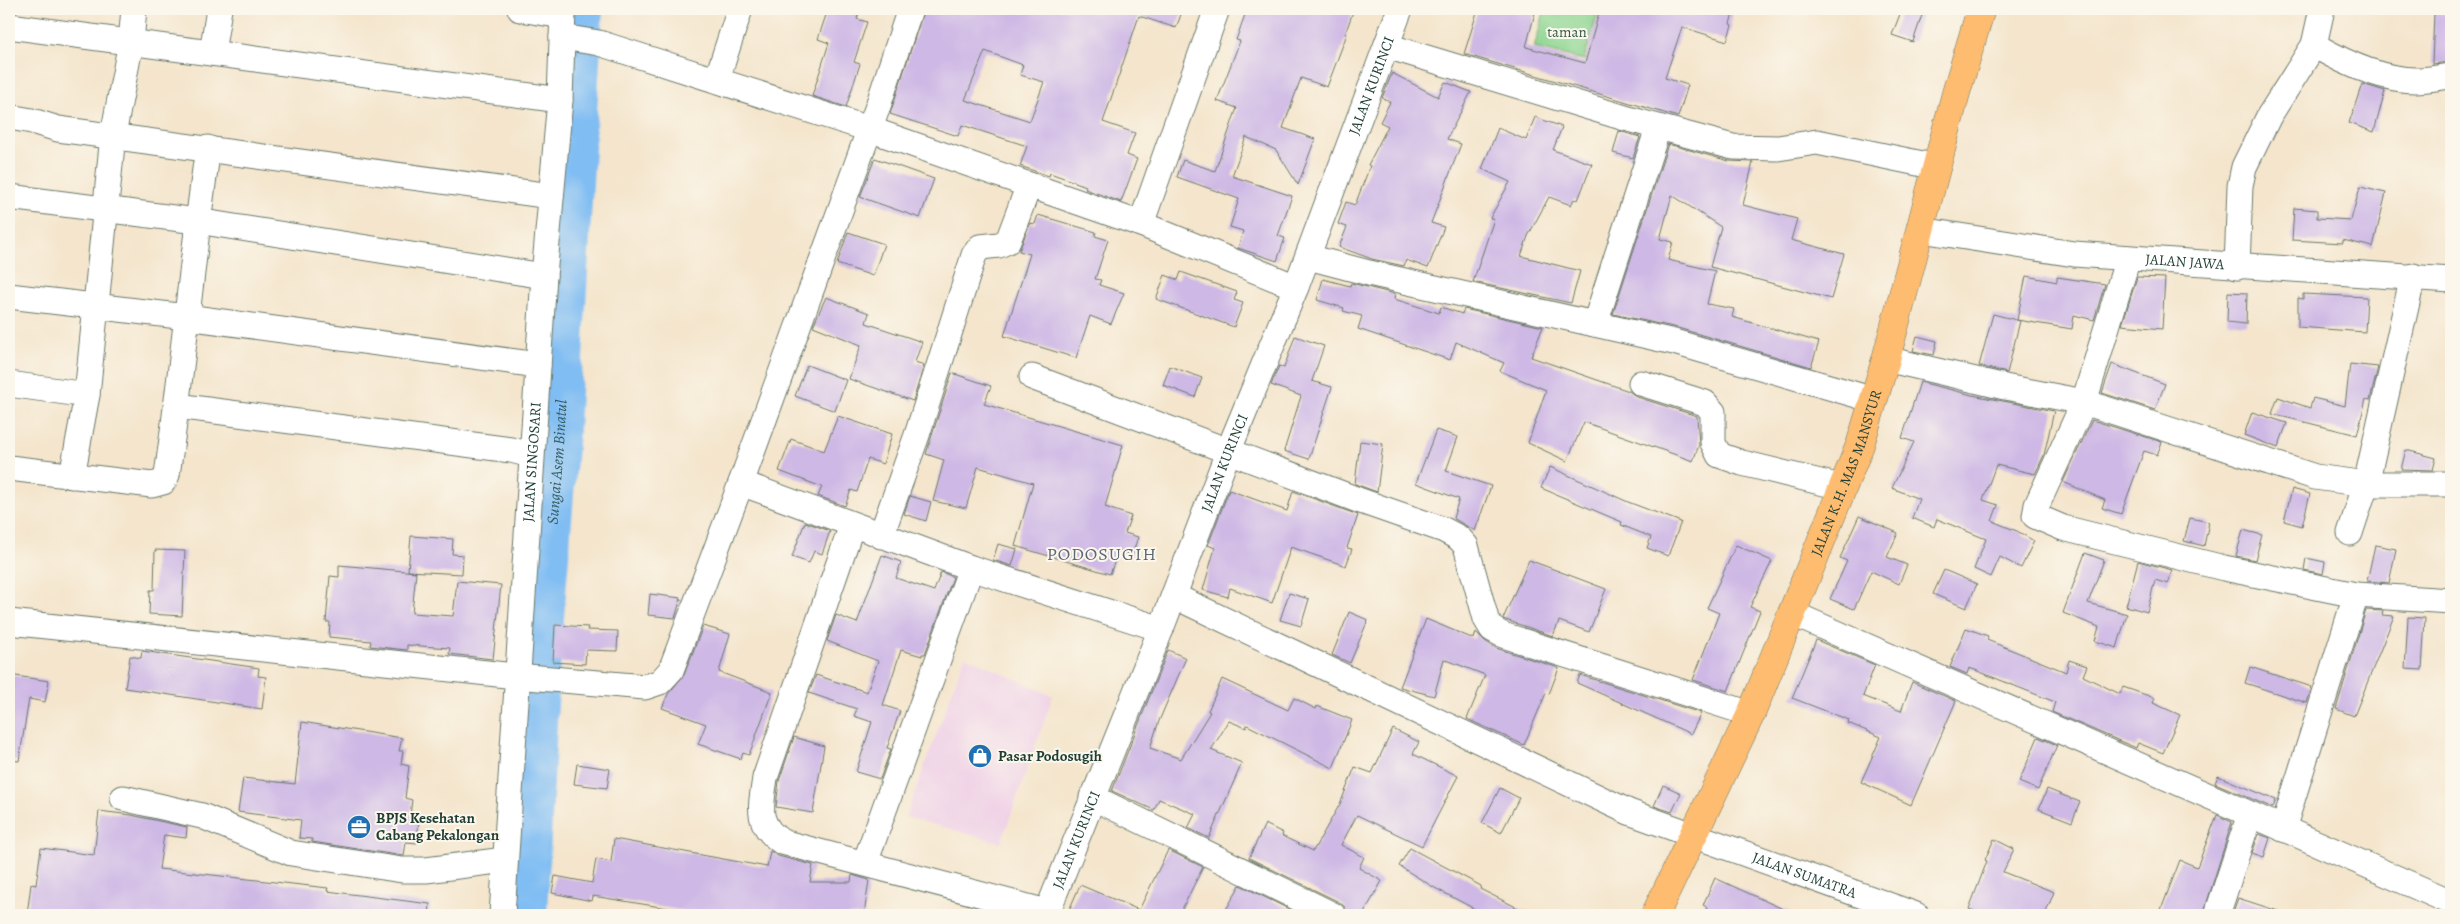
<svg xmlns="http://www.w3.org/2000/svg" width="2460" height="924" viewBox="0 0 2460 924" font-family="Alegreya,serif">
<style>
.built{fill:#efd0e6}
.green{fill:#8dd591;stroke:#568962}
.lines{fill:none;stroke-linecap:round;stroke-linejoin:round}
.river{stroke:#80bdf3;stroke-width:40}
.building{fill:#ceb8e5;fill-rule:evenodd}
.minor-casing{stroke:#6a7869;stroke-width:27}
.highway-casing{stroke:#6a7869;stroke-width:29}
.minor{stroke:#fff;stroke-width:25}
.highway{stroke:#fdbc6f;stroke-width:28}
.labels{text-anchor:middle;stroke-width:4;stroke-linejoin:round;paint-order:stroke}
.park-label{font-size:15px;fill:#355b47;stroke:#fbf7ec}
.street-label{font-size:15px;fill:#1f3d34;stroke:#fbf7ec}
.poi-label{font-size:15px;font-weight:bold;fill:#1f3d34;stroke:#fbf7ec;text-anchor:start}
.water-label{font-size:16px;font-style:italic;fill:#375d64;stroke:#fbf7ec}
.quarter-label{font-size:18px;letter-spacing:1px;fill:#5c6872;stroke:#fbf7ec}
</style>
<rect width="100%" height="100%" fill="#fbf7ec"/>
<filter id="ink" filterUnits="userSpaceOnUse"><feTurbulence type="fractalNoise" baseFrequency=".02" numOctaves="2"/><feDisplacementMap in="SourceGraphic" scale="10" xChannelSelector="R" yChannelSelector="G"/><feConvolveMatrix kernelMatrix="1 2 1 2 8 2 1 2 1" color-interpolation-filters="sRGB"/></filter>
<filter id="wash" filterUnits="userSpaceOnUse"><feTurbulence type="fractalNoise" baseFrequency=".0096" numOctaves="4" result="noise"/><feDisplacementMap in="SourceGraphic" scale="20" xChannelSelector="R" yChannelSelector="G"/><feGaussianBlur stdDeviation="1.12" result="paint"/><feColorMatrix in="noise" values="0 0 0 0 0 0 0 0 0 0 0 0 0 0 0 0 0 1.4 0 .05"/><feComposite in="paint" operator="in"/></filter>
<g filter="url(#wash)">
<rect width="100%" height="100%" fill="#f4e5cc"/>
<polygon class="built" points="965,656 1053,696 1001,843 906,817"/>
<polygon class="green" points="1545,9 1599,9 1584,60 1534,48"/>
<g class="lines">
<path class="river" id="s1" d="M527 915 540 667 558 446 583 9"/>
</g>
<g id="blocks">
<g class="building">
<polygon points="828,9 860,9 857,19 867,22 854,62 860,64 846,107 812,96 829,43 818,39"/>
<path d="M924 9H1183L1176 28 1139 16 1103 122 1135 133 1127 155 1137 159 1121 202 1085 189 1086 186 1050 173 1049 176 1020 166 1027 146 962 125 958 136 890 114ZM985 51 1023 65 1020 75 1044 82 1030 121 965 100Z"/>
<polygon points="1247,9 1354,9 1345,34 1347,34 1327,87 1301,78 1283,128 1315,139 1298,185 1276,150 1246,137 1232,176 1292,196 1278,236 1285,238 1277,261 1238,248 1243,231 1230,227 1239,199 1177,177 1183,160 1215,171 1237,108 1217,101 1240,41 1236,40"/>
<polygon points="1478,9 1536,9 1526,47 1585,63 1600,9 1734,9 1730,24 1732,25 1727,41 1682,27 1665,78 1688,85 1678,117 1464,54"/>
<polygon points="1902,9 1924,9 1913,42 1892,35"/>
<polygon points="2434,13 2451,14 2450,62 2432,64"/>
<polygon points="1392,73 1438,97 1445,82 1471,92 1447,139 1461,144 1431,223 1444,227 1428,268 1406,260 1404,266 1372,259 1339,247 1347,227 1338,224 1346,202 1355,205 1370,166 1368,165 1388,126 1380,122 1390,102 1382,98"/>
<polygon points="2362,84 2385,91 2374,132 2349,123"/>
<polygon points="1535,117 1562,127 1553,150 1592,164 1578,200 1574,199 1571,205 1549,197 1528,236 1521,256 1580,271 1571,303 1473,282 1494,219 1490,218 1510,182 1482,169 1498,128 1526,140"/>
<polygon points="1619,131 1640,137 1633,158 1613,153"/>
<polygon points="1668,144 1729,161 1753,162 1743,205 1797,219 1791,240 1844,254 1831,299 1710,267 1721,227 1672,195 1660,239 1673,242 1668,260 1715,271 1707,304 1734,309 1732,317 1819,342 1811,367 1678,328 1613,314"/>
<polygon points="875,158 934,179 920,218 860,197"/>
<polygon points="2360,187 2386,193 2373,247 2343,240 2343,243 2292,240 2294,208 2317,210 2317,218 2351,220"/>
<polygon points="1038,215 1096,232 1095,236 1108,240 1095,279 1101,280 1099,285 1124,293 1111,324 1090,316 1076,358 1004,336 1030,254 1019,251 1030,223 1035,224"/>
<polygon points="848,232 884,244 873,276 837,264"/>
<polygon points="1181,272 1237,292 1234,300 1243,303 1234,327 1156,299 1165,275 1178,280"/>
<polygon points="2026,276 2057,282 2057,277 2105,284 2094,320 2074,315 2072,329 2017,320"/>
<polygon points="2137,277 2165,278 2162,329 2122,325"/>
<polygon points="1323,279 1350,286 1351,283 1395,294 1394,299 1439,313 1441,307 1462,314 1464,309 1543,327 1531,357 1629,391 1637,397 1697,416 1699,445 1693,461 1584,422 1567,461 1528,443 1546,390 1500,371 1504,363 1456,342 1450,360 1358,329 1362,316 1343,311 1344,308 1317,300"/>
<polygon points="2228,292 2247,293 2246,324 2227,322"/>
<polygon points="2303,294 2367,297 2365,332 2298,327 2298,298 2303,299"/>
<polygon points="826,297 869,313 866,323 922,342 915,362 924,365 913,401 849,379 861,345 813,326"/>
<polygon points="1993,314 2020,321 2007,373 1979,366"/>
<polygon points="1295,336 1324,346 1312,381 1332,387 1309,459 1284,451 1301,396 1271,385 1279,366 1284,368"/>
<polygon points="1917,336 1937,341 1934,355 1913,351"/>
<polygon points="2112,364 2165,384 2155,410 2102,393"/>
<polygon points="2350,364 2378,367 2370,400 2366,399 2357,435 2272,414 2278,397 2310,408 2313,398 2345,406"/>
<polygon points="807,365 846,380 835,411 795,396"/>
<polygon points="1170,366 1202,378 1195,397 1163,385"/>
<polygon points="952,373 991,386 984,404 1123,445 1105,507 1131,516 1125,533 1138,537 1132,555 1119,550 1110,574 1015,546 1033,483 978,467 966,508 933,501 944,460 926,454"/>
<polygon points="1920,382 1972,395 2054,411 2044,455 2035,474 1996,465 1983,500 1998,505 1992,521 2017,531 2034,541 2021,568 2000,557 1991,577 1974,569 1986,539 1937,519 1934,527 1912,518 1919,499 1892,488 1914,442 1902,438"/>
<polygon points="2252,412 2287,423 2278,448 2244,435"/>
<polygon points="838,416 892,434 883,464 868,459 857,492 851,490 845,506 818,496 822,487 779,471 791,439 824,451"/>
<polygon points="2092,420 2162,442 2157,455 2144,451 2121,514 2102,508 2105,500 2063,482"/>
<polygon points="1436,430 1458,437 1446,471 1491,486 1475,531 1453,518 1459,499 1416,483"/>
<polygon points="1360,441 1383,444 1377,492 1355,484"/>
<polygon points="2406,450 2436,458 2433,470 2401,469"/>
<polygon points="1550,467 1628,502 1681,522 1668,556 1647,548 1651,537 1621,525 1622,522 1541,488"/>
<polygon points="2292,489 2310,494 2302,526 2284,521"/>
<polygon points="1229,490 1287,511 1293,491 1358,515 1347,548 1352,549 1346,566 1291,547 1272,603 1230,588 1228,597 1203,590 1215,548 1208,545"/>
<polygon points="910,496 931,502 926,521 904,514"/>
<polygon points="1859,516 1898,533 1887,557 1907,565 1899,584 1871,571 1854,609 1830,599 1847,561 1840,558"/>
<polygon points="2190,518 2209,522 2204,546 2184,541"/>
<polygon points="805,522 830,531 822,554 814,551 809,563 792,557"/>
<polygon points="2243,530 2262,535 2255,560 2236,556"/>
<polygon points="411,536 453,539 452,554 463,555 462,574 408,571"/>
<polygon points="998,544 1017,549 1012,566 993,560"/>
<polygon points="1736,545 1772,561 1750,607 1760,611 1728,691 1693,680 1719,613 1707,608"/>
<polygon points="2375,545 2396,549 2389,583 2367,581"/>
<polygon points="155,550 185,551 182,616 149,614 150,590 154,590"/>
<polygon points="2085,553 2104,560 2088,603 2127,614 2117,648 2095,641 2099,627 2063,613"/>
<polygon points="882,555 901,562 896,578 934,591 941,572 953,577 925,654 922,654 922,656 901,650 883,705 900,711 887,748 891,749 880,779 856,772 872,722 854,716 857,709 809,693 816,675 867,692 878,661 827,641 836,615 857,623"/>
<polygon points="2306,558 2325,562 2323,574 2304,570"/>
<polygon points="1529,560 1606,589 1589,632 1559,621 1553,636 1503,619"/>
<polygon points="2138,561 2172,570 2168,584 2155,580 2147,612 2126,606"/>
<polygon points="339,565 416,572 412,613 453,616 457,581 501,585 493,659 449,654 450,648 407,645 407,650 370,646 371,641 329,637 330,622 326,622 330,576 339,577"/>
<polygon points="1944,570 1977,584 1966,608 1933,594"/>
<polygon points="1289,593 1309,599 1301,626 1280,620"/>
<polygon points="650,594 681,598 675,618 648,615"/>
<polygon points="2366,610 2383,611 2382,615 2394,616 2354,716 2336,709"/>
<polygon points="1349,612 1368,620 1350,663 1332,655"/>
<polygon points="2408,617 2425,618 2422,670 2405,669"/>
<polygon points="1426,619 1474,639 1476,632 1485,641 1496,648 1559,668 1549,694 1546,693 1524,745 1467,719 1485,675 1444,659 1434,696 1400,687"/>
<polygon points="555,625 588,627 587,630 618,631 617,651 586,650 585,664 553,662"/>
<polygon points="703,626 730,634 719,672 772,692 749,755 743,753 741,759 698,744 706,724 662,708 668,694 684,675"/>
<polygon points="1966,628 1988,636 1987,640 2066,672 2069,660 2087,666 2083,676 2120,694 2123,687 2155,698 2153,703 2180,715 2163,753 2138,743 2136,748 2052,712 2055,702 1975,670 1969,668 1967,674 1950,667"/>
<polygon points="1816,640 1875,665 1863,696 1901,711 1912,682 1956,701 1911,805 1861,782 1881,737 1848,723 1849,720 1792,698"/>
<polygon points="1168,650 1186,658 1159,721 1150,748 1181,759 1210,712 1208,711 1222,679 1288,710 1294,698 1316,709 1317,706 1352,720 1333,768 1247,725 1246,728 1229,721 1211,750 1242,763 1209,838 1188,828 1195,814 1159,799 1154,810 1112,791"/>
<polygon points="142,651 259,668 258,676 266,677 262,709 125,688 130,656 141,658"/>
<polygon points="2250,667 2312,687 2307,703 2245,683"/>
<polygon points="9,675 49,681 45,702 29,699 19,761 9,760"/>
<polygon points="1580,675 1701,713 1691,734 1577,683"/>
<polygon points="302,722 402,738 399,751 403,751 401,764 409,766 405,798 412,800 410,816 419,817 417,843 406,842 404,856 312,842 312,839 299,838 301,820 238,812 243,778 295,784"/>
<polygon points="1393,729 1419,742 1413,754 1458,776 1422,846 1357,815 1341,845 1364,857 1359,868 1382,881 1363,915 1347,915 1345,907 1339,902 1249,858 1265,824 1283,833 1282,836 1313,851 1340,804 1355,767 1372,773"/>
<polygon points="794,737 824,746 813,813 776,807 779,781"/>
<polygon points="2038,737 2057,745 2038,790 2019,782"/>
<polygon points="577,764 610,769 607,788 574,784"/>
<polygon points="2218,776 2276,800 2273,808 2215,783"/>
<polygon points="1663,785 1681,793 1672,812 1654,806"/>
<polygon points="1500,788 1519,798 1501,833 1482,823"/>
<polygon points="2047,789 2080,802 2072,822 2039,809"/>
<polygon points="99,811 131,815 187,827 186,838 164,835 159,869 328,888 327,891 430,904 429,915 27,915 31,884 36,885 41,848 94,855"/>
<polygon points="2217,815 2232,822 2203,915 2159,915 2180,860 2197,867"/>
<polygon points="2259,834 2270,838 2264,857 2252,853"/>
<polygon points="614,839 767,867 770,851 778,856 813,865 810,882 851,882 852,875 869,880 864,915 710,915 593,896 592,901 552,893 555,876 592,883 596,859 611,862"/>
<polygon points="1994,839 2014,849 2003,872 2054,892 2045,915 1985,915 1969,909 1987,861 1985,860"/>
<polygon points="1410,848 1481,886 1480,889 1532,915 1486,915 1435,888 1399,866"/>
<polygon points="1168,850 1203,867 1179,915 1067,915 1080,885 1139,910"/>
<polygon points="1715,878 1796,915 1704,915 1707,907 1703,905"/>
<polygon points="1240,885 1301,915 1223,915"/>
<polygon points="2238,898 2278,911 2278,915 2232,915"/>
</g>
</g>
</g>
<g filter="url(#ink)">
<use href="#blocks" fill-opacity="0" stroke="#6a7869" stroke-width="1"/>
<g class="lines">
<g class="minor-casing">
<g id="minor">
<polyline points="520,9 563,16"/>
<polyline points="9,26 560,100"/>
<polyline points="562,37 599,43 869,129 1029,185 1141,224 1296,287"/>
<polyline points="2314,45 2322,9"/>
<polyline points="1387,46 1625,118 1733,147 1778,148 1817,142 1937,167"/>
<polyline points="212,53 219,9"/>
<polyline points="717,79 740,9"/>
<polyline points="9,117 32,121 58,129 551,196"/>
<polyline points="9,197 197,221 544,276"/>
<polyline points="1141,224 1217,9"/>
<path id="s2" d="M1921 230 2074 254 2451 280"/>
<polyline points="1308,257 1369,273 1674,342 1874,400"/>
<polyline points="2128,258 2084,402 2037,505 2035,516 2063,528 2224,568 2356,595 2451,601"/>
<path d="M2237 267 2240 186 2244 167 2269 116 2314 45C2343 62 2382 80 2416 80 2428 80 2440 77 2451 76"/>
<polyline points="9,296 187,317 538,365"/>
<polyline points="1595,324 1658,128"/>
<polyline points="1886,359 2005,387 2084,402 2315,477 2366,484 2451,484"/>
<polyline points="1032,377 1358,500 1444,530 1459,538 1466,546 1486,619 1492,629 1503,635 1751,714"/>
<polyline points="1641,383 1705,403 1713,412 1713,443 1719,455 1742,463 1841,487"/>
<polyline points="9,384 87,395 72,476"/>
<polyline points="87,395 113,135 131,42 134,9"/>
<polyline points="177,406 511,450 531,455"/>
<path d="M9 468 152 485 163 482 167 475C183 366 192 257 208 148"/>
<polyline points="741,483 878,106 910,9"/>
<path d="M852 525 765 778C761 807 755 824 782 842L1047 912"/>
<polyline points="2350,533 2366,484 2413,276"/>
<polyline points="881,536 917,435 974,255 980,247 999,245 1008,241 1029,185"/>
<path id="s3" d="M1174 596 1629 812 1916 915"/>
<polyline points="1791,613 2451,902"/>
<polyline points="9,622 516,676 645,687 660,682 671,670 741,483 971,568 1161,629"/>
<polyline points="1092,797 1333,915"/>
<polyline points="123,798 202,816 291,853 402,870 426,870 505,860"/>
<polyline points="2283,829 2356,595"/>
<polyline points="865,863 971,568"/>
<path id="s4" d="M502 915 544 276 560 100 563 9"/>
<path id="s5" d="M1046 915 1161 629 1228 452 1296 287 1400 9"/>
<polyline points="2217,915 2250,814"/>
</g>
</g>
<g class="highway-casing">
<g id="highway">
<path id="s6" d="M1655 915 1751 714 1860 445 1886 359 1956 93 1981 9"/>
</g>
</g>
<use href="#minor" class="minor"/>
<use href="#highway" class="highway"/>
</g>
</g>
<defs>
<g id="shop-disc" transform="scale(1.25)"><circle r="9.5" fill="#1f6fb2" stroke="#fbf7ec"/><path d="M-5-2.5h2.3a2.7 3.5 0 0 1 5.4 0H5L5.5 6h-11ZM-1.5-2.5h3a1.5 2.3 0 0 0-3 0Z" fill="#fff"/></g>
<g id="office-disc" transform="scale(1.25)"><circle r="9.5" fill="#1f6fb2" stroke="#fbf7ec"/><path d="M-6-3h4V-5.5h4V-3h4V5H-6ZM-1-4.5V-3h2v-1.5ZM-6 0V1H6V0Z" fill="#fff"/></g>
</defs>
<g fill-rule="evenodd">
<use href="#shop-disc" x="980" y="756"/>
<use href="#office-disc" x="359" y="827"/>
</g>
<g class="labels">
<g class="park-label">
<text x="1567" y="37">taman</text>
</g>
<g class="street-label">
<text dy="5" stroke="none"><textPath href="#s5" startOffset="891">JALAN KURINCI</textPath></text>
<text dy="5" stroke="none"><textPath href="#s2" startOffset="266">JALAN JAWA</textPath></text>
<text dy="5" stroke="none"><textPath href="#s4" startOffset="454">JALAN SINGOSARI</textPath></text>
<text dy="5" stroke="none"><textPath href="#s5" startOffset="486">JALAN KURINCI</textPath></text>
<text dy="5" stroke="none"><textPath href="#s6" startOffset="482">JALAN K.H. MAS MANSYUR</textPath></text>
<text dy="5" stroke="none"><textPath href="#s5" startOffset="81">JALAN KURINCI</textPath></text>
<text dy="5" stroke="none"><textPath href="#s3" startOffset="690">JALAN SUMATRA</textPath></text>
</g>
<g class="poi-label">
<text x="998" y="761">Pasar Podosugih</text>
<text x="376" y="823">BPJS Kesehatan<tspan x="376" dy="17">Cabang Pekalongan</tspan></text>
</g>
<g class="water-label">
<text dy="6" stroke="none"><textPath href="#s1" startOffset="454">Sungai Asem Binatul</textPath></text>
</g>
<g class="quarter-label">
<text x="1102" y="560">PODOSUGIH</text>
</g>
</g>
<rect width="2460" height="924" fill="none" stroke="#fbf7ec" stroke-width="30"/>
</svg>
